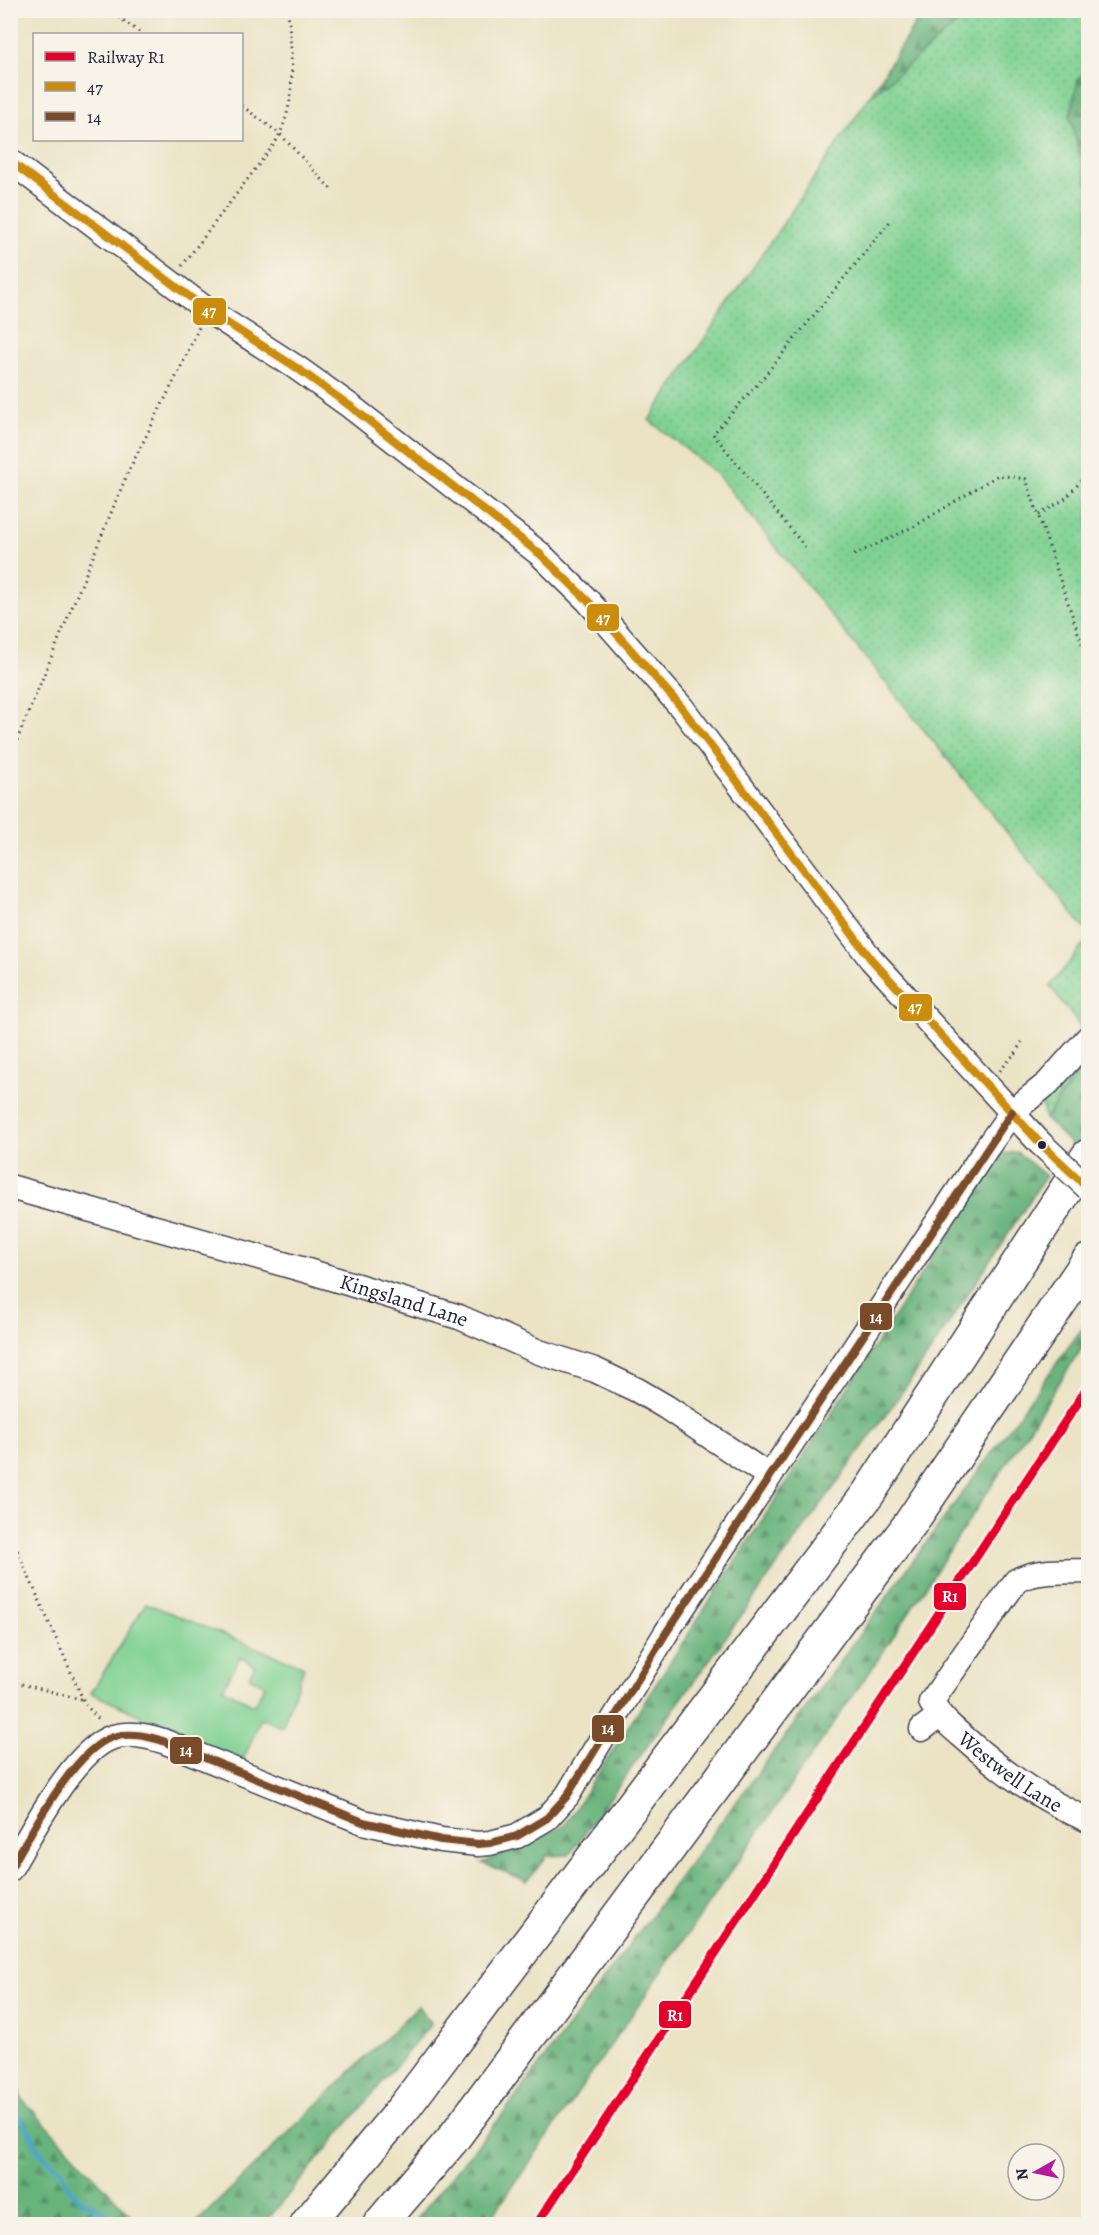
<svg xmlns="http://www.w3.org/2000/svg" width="1099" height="2235" viewBox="0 0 1099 2235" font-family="Alegreya,serif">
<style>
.grass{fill:url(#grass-dots);stroke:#507a66;stroke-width:1.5}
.forest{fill:url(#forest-firs);stroke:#446a5c;stroke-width:1.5}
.garden{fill:#7fd192;stroke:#507a66;stroke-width:1.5;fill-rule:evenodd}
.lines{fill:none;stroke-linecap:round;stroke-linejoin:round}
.stream{stroke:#50a5cc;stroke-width:5}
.minor-casing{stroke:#403f50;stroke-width:27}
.highway-casing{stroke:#403f50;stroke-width:36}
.path{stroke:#403f50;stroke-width:3;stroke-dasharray:1.5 4.5;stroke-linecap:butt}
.minor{stroke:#fff;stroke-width:24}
.highway{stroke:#fff;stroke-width:33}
.minor-bridge-casing{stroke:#403f50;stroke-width:27;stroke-linecap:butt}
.minor-bridge{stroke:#fff;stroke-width:24}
.bus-1-casing{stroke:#f7f3e8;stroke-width:12}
.bus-2-casing{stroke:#f7f3e8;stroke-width:12}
.bus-1{stroke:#cc8c0c;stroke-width:8}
.bus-2{stroke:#7a4b2a;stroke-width:8}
.rail-1-casing{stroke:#f7f3e8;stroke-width:14}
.rail-1{stroke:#e4002b;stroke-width:9}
.bus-dot{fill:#22223b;stroke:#f7f3e8;stroke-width:2}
.labels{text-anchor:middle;stroke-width:4.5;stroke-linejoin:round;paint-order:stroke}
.street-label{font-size:21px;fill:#22223b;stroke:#f7f3e8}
.line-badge{stroke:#f7f3e8;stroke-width:2}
.badge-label{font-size:16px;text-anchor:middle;font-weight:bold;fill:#fff}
</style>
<defs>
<pattern id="grass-dots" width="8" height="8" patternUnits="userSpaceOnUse" patternTransform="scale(1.5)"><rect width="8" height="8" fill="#7fd192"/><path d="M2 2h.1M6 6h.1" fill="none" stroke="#6db37f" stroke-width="1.8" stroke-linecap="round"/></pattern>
<pattern id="forest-firs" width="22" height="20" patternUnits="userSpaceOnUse" patternTransform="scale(1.5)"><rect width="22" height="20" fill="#67b37c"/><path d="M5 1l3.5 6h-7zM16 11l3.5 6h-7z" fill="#549167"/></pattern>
</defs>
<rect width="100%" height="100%" fill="#f7f3e8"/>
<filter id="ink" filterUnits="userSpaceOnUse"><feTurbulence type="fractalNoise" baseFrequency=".0167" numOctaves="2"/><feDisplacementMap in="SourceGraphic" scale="12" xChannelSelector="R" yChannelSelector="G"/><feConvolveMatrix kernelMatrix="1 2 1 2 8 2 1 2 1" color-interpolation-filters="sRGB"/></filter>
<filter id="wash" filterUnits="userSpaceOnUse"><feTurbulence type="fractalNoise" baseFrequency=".008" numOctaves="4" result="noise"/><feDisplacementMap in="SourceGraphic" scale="24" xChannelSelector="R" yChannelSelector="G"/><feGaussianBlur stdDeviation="1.35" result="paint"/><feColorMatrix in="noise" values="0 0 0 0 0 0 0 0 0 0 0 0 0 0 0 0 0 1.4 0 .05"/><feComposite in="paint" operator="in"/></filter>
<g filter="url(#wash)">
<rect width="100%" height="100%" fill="#ebe3c4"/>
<g class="grass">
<polygon points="923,11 1088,11 1088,933 717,474 649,420 868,99"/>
<polygon points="1088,939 1088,1056 1045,1119 1037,1081 1082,1029 1050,986"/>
</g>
<g class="forest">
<polygon points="923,11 972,11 868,99"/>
<polygon points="1088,66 1088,187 1070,117 1078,80"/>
<polygon points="1088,1056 1088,1131 1076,1149 1045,1119"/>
<polygon points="1017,1152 1046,1176 918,1370 569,1855 547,1856 527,1881 482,1863 564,1826 999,1154"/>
<polygon points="1088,1320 1088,1339 879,1658 487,2224 412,2224 503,2114 798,1719"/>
<polygon points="418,2006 431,2024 264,2224 195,2224"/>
<polygon points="10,2050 21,2098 137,2222 142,2224 11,2224"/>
</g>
<path class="garden" d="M146 1603 304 1667 282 1727 261 1718 242 1763 91 1693ZM240 1657 255 1665 249 1677 265 1685 254 1705 223 1689Z"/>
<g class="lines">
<polyline class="stream" points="10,2104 31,2134 38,2149 48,2161 62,2170 67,2185 80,2200 104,2212 114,2224"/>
</g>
</g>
<g filter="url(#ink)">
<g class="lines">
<g class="minor-casing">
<g id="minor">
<polyline points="10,161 207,310 297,368 350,406 540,554 588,601 682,708 871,959 1039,1142"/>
<path id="s1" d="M10 1187 308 1271 459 1317 539 1352 595 1370 637 1390 666 1407 769 1476"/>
<path id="s2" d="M1088 1571C1065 1572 1037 1569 1016 1581L931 1702C941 1719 954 1729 969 1742 1008 1776 1041 1799 1088 1820"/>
<polyline points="922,1729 939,1716"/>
<path d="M10 1869C31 1834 74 1749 113 1737 130 1732 147 1736 163 1741L363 1822 441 1840 478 1844 490 1843 517 1836 547 1818 567 1796 666 1633 988 1146 1012 1112 1048 1083 1088 1038"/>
</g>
</g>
<g class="highway-casing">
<g id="highway">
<polyline points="307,2224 406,2105 868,1494 1088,1156"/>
<polyline points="380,2224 452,2140 910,1524 1088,1261"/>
</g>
</g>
<g class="path">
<polyline points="109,10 142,34"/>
<polyline points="242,106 280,134 331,189"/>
<path d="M182 266 275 143C299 102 291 56 288 10"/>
<polyline points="1039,515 1066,498 1088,473"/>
<polyline points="805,547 713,434 762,379 892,219"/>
<polyline points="854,555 915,526 998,475 1026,479 1088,662"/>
<polyline points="10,757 128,472 180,369 199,327"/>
<polyline points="1015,1053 1022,1042"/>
<polyline points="1000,1071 1015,1053 1019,1056"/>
<polyline points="10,1534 85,1704 100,1721"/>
<polyline points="10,1681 84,1700"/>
</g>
<use href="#minor" class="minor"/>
<use href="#highway" class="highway"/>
<g class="minor-bridge-casing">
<polyline id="minor-bridge" points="1039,1142 1088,1188"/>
</g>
<use href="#minor-bridge" class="minor-bridge"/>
<g class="bus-1-casing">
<polyline id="bus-1" points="10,161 207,310 297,368 350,406 540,554 588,601 682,708 871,959 1039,1142 1088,1188"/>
</g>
<g class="bus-2-casing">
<path id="bus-2" d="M10 1869C31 1834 74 1749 113 1737 130 1732 147 1736 163 1741L363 1822 441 1840 478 1844 490 1843 517 1836 547 1818 567 1796 666 1633 1012 1112"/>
</g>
<use href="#bus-1" class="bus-1"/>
<use href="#bus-2" class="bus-2"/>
<g class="rail-1-casing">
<polyline id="rail-1" points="537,2224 1088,1387"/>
</g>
<use href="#rail-1" class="rail-1"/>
</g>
</g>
<circle class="bus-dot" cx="1042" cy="1145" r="5"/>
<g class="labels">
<g class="street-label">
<text dy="7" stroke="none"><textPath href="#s1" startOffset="410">Kingsland Lane</textPath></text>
<text dy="7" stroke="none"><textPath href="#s2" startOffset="328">Westwell Lane</textPath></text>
</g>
</g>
<g class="line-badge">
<rect x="192" y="297" width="35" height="29" rx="6" fill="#cc8c0c"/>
<rect x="586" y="603" width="34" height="29" rx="6" fill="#cc8c0c"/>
<rect x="898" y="993" width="35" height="29" rx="6" fill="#cc8c0c"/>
<rect x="859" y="1302" width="34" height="29" rx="6" fill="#7a4b2a"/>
<rect x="933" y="1582" width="34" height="29" rx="6" fill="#e4002b"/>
<rect x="591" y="1714" width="34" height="29" rx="6" fill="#7a4b2a"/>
<rect x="169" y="1736" width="34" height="29" rx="6" fill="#7a4b2a"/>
<rect x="658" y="2000" width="34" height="29" rx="6" fill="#e4002b"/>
</g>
<g class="badge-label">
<text x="209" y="317">47</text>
<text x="603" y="624">47</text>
<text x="915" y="1013">47</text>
<text x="876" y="1323">14</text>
<text x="950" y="1602">R1</text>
<text x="608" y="1734">14</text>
<text x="186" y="1756">14</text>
<text x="675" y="2021">R1</text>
</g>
<rect width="1099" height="2235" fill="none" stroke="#f7f3e8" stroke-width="36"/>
<rect x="33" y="33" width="210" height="108" fill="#f7f3e8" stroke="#a29fa3" stroke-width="1.5"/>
<rect x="45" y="52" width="30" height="9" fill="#e4002b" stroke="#a29fa3" stroke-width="1.5"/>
<text x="87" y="63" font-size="18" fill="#22223b">Railway R1</text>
<rect x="45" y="82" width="30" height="9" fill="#cc8c0c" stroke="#a29fa3" stroke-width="1.5"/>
<text x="87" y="93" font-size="18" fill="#22223b">47</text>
<rect x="45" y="112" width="30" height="9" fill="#7a4b2a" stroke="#a29fa3" stroke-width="1.5"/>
<text x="87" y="123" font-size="18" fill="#22223b">14</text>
<g transform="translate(1036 2172) rotate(261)"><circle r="28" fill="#f7f3e8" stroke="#a29fa3" stroke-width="1.5"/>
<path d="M0-4.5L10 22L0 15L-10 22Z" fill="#b5179e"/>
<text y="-9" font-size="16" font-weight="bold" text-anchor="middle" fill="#22223b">N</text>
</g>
</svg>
